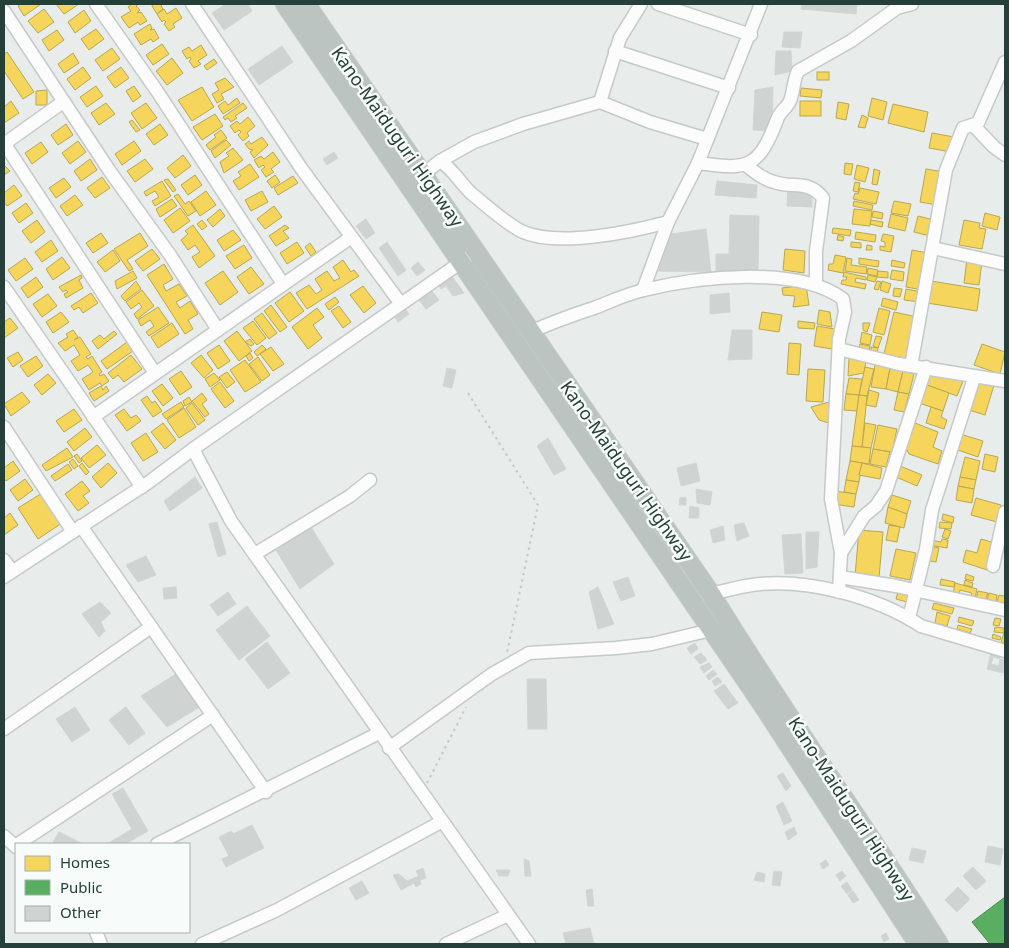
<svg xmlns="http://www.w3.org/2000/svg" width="1009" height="948" viewBox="0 0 1009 948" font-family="'Noto Sans',sans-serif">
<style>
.homes{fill:#f6d55c;stroke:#b7a851}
.public{fill:#5aae61;stroke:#4a8d55}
.building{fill:#cfd3d1;stroke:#d1d5d3}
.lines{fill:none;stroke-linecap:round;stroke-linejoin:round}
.minor-casing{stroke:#c5c9c7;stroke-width:15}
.highway-casing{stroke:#c3cac8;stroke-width:20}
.path{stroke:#c3cbc8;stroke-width:2;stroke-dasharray:2.5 4;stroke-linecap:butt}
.minor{stroke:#fcfcfc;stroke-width:12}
.highway{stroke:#bcc4c1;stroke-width:18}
.labels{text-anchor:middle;stroke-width:5;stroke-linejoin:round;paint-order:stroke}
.street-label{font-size:18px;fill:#254038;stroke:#f7fbf9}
</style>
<rect width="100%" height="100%" fill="#e8ecea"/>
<g class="homes">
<polygon points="21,4 41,4 24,16 18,6"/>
<polygon points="56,4 79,4 64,14"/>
<polygon points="132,4 139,4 136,6 140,10 137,13 141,12 147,21 140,25 138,22 129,28 121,17 131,11 128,7"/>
<polygon points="153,4 163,4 161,6 163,9 157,14 152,6"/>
<polygon points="176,8 182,18 173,24 175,27 169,31 164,24 166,22 164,20 162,22 157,14 164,9 167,14"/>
<polygon points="44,9 54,22 38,33 28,21"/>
<polygon points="84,10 91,21 75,33 68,22"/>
<polygon points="150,24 152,28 150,30 154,29 159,38 153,42 151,39 141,45 134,34"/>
<polygon points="96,29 104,39 89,50 81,39"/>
<polygon points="57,30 64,40 49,51 42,40"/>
<polygon points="162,44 169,54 153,65 146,55"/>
<polygon points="201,45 207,55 198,61 201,64 194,68 189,61 191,59 190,57 187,59 182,51 189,47 192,51"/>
<polygon points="112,48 120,59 103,71 95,60"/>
<polygon points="7,52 34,92 23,99 4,71 4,54"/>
<polygon points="73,53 79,63 64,73 58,64"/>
<polygon points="172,58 183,73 167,85 156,71"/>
<polygon points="214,59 217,63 207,70 204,66"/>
<polygon points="83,67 91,78 75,90 67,79"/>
<polygon points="121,67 129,78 115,88 107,77"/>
<rect x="817" y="72" width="12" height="8"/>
<polygon points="225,78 234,87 221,94 224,99 217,103 212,94 219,90 215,83"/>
<polygon points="96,86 103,96 87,107 80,97"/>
<polygon points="134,86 141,96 133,102 126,91"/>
<polygon points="202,87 214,107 192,121 178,100"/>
<polygon points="801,88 822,90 821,98 800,96"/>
<polygon points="47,90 47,105 36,105 36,91"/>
<polygon points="237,98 240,103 223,114 218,106 225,101 228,105"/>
<polygon points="872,98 887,102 883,120 868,116"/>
<polygon points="11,101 19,113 4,123 4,107"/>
<rect x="800" y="101" width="21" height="15"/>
<polygon points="838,102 849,104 846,120 836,118"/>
<polygon points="106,103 115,114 99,125 91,113"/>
<polygon points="146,103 157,118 142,129 131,113"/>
<polygon points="243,103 247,108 235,116 237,118 231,122 228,118 225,120 223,117"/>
<polygon points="893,104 928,112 924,132 888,123"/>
<polygon points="215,114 223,126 202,140 193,127"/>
<polygon points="862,115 868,118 865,128 858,127"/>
<polygon points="248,117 255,126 247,133 249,136 243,141 238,135 241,132 239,130 235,133 230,126 237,121 240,124"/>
<polygon points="132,120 140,130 136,132 129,122"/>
<polygon points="66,124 73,135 58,145 51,135"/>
<polygon points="160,124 168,135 154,145 146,134"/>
<polygon points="221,130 227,138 210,150 206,145 216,137 214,135"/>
<polygon points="932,133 954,137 951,152 929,148"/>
<polygon points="262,137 268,145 254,158 250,152 253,150 249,149 245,144 249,141 251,144"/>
<polygon points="226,140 231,145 215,158 211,151"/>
<polygon points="78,141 86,152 70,164 62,153"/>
<polygon points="134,141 141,151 122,165 115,154"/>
<polygon points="41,142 48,152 32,164 25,153"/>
<polygon points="233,148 243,160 224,173 220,162 229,156 226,153"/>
<polygon points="273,152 280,162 271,169 274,172 266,177 261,170 265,167 263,165 259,168 254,160 261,156 264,159"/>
<polygon points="183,155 191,166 175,178 167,168"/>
<polygon points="90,159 97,170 81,181 74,171"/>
<polygon points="145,159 153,169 135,182 127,171"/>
<polygon points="845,163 853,164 851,175 844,174"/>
<polygon points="250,164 259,177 239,190 233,181 241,176 238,172"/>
<polygon points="4,165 10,171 4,175"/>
<polygon points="857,165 869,168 865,182 854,179"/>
<polygon points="874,169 880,171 877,185 872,184"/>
<polygon points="926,169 944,172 938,205 920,202"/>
<polygon points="195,175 202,185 188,195 181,185"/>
<polygon points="275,175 280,182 272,188 267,181"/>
<polygon points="293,176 298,183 278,195 274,188"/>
<polygon points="102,177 110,188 95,198 87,188"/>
<polygon points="64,178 71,187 56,198 49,188"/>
<polygon points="168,179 176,190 173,192 164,180"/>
<polygon points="162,181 171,196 155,206 152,201 159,197 155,191 146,196 144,192"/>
<polygon points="855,182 860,183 858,192 853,191"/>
<polygon points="14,185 22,196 7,206 4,202 4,193"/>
<polygon points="860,188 879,192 876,204 853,199 855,193 858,194"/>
<polygon points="206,191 216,205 200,216 191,202"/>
<polygon points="262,191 268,202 251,211 245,200"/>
<polygon points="178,194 185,204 189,201 196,211 188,216 174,196"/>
<polygon points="75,195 83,205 67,216 60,206"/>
<polygon points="172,199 177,206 160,217 156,209"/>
<polygon points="854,201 873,205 872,210 853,206"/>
<polygon points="894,201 911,204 908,216 891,213"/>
<polygon points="26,203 33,213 19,223 12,213"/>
<polygon points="274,206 282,217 265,229 257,219"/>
<polygon points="180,208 190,221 173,233 164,220"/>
<polygon points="220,209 225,216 213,227 207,220"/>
<polygon points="854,209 872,211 870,226 852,224"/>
<polygon points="873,211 883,213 882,219 872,217"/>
<polygon points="985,213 1000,217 997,230 982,226"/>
<polygon points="891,214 908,218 905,231 888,227"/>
<polygon points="918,216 934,220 930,236 914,232"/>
<polygon points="37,220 45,232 31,243 22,231"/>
<polygon points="202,220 207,226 202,230 197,224"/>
<polygon points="871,220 883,222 882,227 870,224"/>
<polygon points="964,220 980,223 979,228 986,229 982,249 959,245"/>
<polygon points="193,225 215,256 199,268 192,257 200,252 195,245 188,250 181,240 188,234 185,231"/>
<polygon points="285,225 289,228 283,231 289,238 276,246 269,236"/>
<polygon points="833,228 851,230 850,236 832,233"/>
<polygon points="233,230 241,240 224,251 217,240"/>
<polygon points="856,232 876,235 875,242 855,239"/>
<polygon points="101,233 108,243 93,253 86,243"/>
<polygon points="140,233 148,246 127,260 133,269 129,271 114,249"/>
<polygon points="883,234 894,236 891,252 880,250 880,246 885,247 885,242 881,241"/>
<polygon points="838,235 844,237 843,241 837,240"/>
<polygon points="51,240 58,251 42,262 35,252"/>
<polygon points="297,242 304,253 287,264 280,253"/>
<polygon points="851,242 861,243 861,248 851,247"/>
<polygon points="310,243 316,252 311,256 305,247"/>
<polygon points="244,245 252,258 235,269 226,256"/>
<polygon points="867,245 872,246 872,250 866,250"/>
<polygon points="152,249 160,259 143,271 135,261"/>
<polygon points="785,249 805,251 804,273 783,270"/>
<polygon points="113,250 120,261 105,272 97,262"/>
<polygon points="912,250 928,253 923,290 906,287"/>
<polygon points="835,255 846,257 843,273 828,270 829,264 833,264"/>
<polygon points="62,257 70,268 53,280 46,269"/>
<polygon points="25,258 33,269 16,281 8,270"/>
<polygon points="847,258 852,259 851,265 867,267 866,274 845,271"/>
<polygon points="859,258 879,261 878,267 859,264"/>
<polygon points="967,259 982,261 979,285 964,283"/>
<polygon points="343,260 351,272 354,270 359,276 307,309 296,293 309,285 316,294 322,290 315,279 327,271 334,281 340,278 333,267"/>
<polygon points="892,260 905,263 904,268 891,266"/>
<polygon points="164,264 173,279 163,285 166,291 179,284 187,296 176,302 180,308 190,301 198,314 188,320 193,329 185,334 147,275"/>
<polygon points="251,267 264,284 249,294 237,277"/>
<polygon points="868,268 878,270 877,276 867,274"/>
<polygon points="892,270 904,272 903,281 890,279"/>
<polygon points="133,271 137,278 117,289 115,281"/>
<polygon points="223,271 238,292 220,305 205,283"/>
<polygon points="878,271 888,272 888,278 877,277"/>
<polygon points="844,272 866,277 866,280 856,278 855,282 866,284 865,289 841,284 842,280 846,280 847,277 843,277"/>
<polygon points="81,275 82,278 79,280 83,288 66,298 64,294 68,292 66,290 63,292 59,287"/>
<polygon points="868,275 877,277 875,282 867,280"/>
<polygon points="36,277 43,287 28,298 21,288"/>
<polygon points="136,281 141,289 125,301 121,296"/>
<polygon points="877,281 881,282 878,290 874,289"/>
<polygon points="882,281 891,284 888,293 880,290"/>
<polygon points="931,281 980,289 977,311 927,303"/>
<polygon points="806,285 809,305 793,307 795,296 783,295 782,288"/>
<polygon points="363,286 376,303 364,313 350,295"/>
<polygon points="894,288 902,289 900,297 893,296"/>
<polygon points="906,289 922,292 920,302 904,300"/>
<polygon points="142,290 154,306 137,319 134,314 142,307 139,303 131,309 126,302"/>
<polygon points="290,292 304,311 289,322 275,303"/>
<polygon points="91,293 98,303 83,313 79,307 74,310 71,306"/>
<polygon points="48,294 57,306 42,317 33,304"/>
<polygon points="335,297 339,302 329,310 325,304"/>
<polygon points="883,298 898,302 896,310 881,306"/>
<polygon points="271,305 287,327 280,332 264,311"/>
<polygon points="339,306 351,322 343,328 331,311"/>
<polygon points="158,307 169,323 149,336 146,332 154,326 150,320 141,326 138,320"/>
<polygon points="317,308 324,317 313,325 322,338 308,349 292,327"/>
<polygon points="879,308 890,311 884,335 873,332"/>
<polygon points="819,310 830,312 832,327 817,324"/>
<polygon points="61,312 69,322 53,333 46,322"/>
<polygon points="762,312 782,315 779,332 759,329"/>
<polygon points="894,312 917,317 908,359 884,354"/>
<polygon points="262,313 277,333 269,339 254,319"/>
<polygon points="10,318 18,328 4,338 4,322"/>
<polygon points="253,321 266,338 257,345 243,328"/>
<polygon points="798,321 815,323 814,329 798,328"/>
<polygon points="172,323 179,334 158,348 151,337"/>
<polygon points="863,323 870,323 867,332 863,330"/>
<polygon points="817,326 835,329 832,349 814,346"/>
<polygon points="73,330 78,337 74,340 80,337 91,354 86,357 88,359 92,356 102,372 99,374 100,376 104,374 109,381 102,386 100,383 89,390 82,379 93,372 88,365 78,371 71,361 80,355 74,345 65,351 58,343 68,337 66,334"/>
<polygon points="114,331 117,334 98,349 92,341 100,335 104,339"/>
<polygon points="237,331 252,351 239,361 224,341"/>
<polygon points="862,332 872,335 870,345 860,343"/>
<polygon points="876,336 882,337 878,348 873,346"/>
<polygon points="250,339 254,344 251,346 245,342"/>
<polygon points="127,342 133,351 107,369 101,361"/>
<polygon points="789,343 801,344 799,375 787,374"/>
<polygon points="860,344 870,346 869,351 859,349"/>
<polygon points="982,344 1005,352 1000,374 974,365"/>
<polygon points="219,345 230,361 218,369 207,353"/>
<polygon points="262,345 266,349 257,356 254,352"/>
<polygon points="271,347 284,364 273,371 260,354"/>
<polygon points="871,347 878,348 877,353 871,352"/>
<polygon points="18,352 23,360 13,367 7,358"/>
<polygon points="250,353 253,358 249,361 246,356"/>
<polygon points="131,355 142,369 124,382 118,375 113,379 108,373"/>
<polygon points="201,355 213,370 204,378 191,363"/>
<polygon points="36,356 43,366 28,377 20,366"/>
<polygon points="258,357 270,375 262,381 249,364"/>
<polygon points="849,358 866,361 864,373 848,376"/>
<polygon points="245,360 261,382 245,392 230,370"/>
<polygon points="875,365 890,368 886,389 871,387"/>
<polygon points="865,367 874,369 867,396 859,395"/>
<polygon points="890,368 903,371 898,392 886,389"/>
<polygon points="808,369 825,370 823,402 806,401"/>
<polygon points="932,370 963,381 957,396 927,385"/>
<polygon points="181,371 192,387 180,395 169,379"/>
<polygon points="903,371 914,374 909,394 898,392"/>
<polygon points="227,372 235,382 227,388 219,377"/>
<polygon points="214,373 220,380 210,387 205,379"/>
<polygon points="48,374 56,383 42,395 34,385"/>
<polygon points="849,378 862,379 859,395 846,394"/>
<polygon points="975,380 994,385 985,415 966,409"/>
<polygon points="220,382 234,401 225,408 211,389"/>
<polygon points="162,384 173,398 163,406 152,391"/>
<polygon points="927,385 949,393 943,411 919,403"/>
<polygon points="101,386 103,390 106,386 109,391 94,401 89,393"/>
<polygon points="869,390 879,393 876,407 866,405"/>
<polygon points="22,392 30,402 11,416 4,404"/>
<polygon points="898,392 909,394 904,412 894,410"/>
<polygon points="202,393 207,400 202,404 209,414 205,417 192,401"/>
<polygon points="846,394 859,395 857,411 844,410"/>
<polygon points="859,395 867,396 862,447 852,446"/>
<polygon points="147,396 152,403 155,401 162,411 153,417 141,400"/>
<polygon points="189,397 192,402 185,406 183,401"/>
<polygon points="181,402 184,407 166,419 162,414"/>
<polygon points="829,402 829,423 819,420 811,407"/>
<polygon points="192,403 205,420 198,425 186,408"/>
<polygon points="931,407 943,411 941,417 947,420 944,429 926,423"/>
<polygon points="184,408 196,427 179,438 167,420"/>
<polygon points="74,409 82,420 64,432 56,421"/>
<polygon points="124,409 131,418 136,415 141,421 127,431 115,415"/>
<polygon points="163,423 176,440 165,449 151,432"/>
<polygon points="865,423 876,425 871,448 862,447"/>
<polygon points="915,423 938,432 933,447 942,451 938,464 909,454 906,448"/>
<polygon points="878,425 897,429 892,452 873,449"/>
<polygon points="85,428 92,437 74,451 67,442"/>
<polygon points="146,433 158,452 143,461 131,443"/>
<polygon points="960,434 983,441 978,457 955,449"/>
<polygon points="97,445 106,455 89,468 81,458"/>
<polygon points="852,446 871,448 869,464 850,461"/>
<polygon points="67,448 73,457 46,471 42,465"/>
<polygon points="873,449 890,452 886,467 870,464"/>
<polygon points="77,454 82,461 79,463 74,456"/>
<polygon points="985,454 998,457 995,472 982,469"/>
<polygon points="965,457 980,461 976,480 960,477"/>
<polygon points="73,459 78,466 74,469 69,462"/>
<polygon points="13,461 20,471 6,481 4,478 4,468"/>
<polygon points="850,461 862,463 859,482 846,480"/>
<polygon points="82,463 89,472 86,475 79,466"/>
<polygon points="108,463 117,473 101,488 92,477"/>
<polygon points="862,463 882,468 880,479 859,475"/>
<polygon points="68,464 72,470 55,481 51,476"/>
<polygon points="900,466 922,475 917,486 896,477"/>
<polygon points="960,477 976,480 974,489 958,486"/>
<polygon points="25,479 33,490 18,501 10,490"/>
<polygon points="846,480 859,482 856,494 844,492"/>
<polygon points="82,481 90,491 83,496 89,503 78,511 65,494"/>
<polygon points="958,486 974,489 972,503 956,500"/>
<polygon points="835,491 856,494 854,507 833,504"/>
<polygon points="42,493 62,523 38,539 18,508"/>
<polygon points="892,495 911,501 907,514 888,507"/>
<polygon points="976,498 1001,505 997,522 971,515"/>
<polygon points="888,507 907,514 904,528 885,523"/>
<polygon points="10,513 18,525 4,535 4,518"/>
<polygon points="943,514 954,517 953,523 942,520"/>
<polygon points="940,522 952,523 951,529 939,528"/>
<polygon points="889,525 900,527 897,542 886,540"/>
<polygon points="945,529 951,531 948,539 942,537"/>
<polygon points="859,530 883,532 879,578 855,576"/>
<polygon points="942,539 948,540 947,548 929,545 930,540 941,542"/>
<polygon points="981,539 995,543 987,570 963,562 966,550 977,553"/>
<polygon points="929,546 939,548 936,562 926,560"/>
<polygon points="896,549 916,553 910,580 890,576"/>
<polygon points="966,574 974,577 973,581 965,579"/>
<polygon points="941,579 955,582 954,587 940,585"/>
<polygon points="965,580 973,583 972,587 964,585"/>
<polygon points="955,583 977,589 975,598 971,597 972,593 960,590 959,596 953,594"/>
<polygon points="899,589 910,592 907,602 896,599"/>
<polygon points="978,591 988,593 985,601 976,599"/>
<polygon points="989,593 997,595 996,602 987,600"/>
<polygon points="999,595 1005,596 1005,604 997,602"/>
<polygon points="934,603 954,608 952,614 932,609"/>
<polygon points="937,612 950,616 947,626 935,623"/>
<polygon points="959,617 974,621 972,626 958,622"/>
<polygon points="995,618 1001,619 999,626 993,625"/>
<polygon points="958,625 972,629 970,633 957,629"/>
<polygon points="995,627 1004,628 1004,633 994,632"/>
<polygon points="1005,630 1005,643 1001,642"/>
<polygon points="993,634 1001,637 1000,640 992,638"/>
</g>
<polygon class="public" points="1005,897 1005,944 990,944 972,922"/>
<g class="building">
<polygon points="226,4 248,4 252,11 224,30 212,13"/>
<polygon points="802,4 857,4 856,14 801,9"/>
<polygon points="784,32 802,32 800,48 782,47"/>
<polygon points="282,46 293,62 259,85 248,69"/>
<polygon points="776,51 791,51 792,71 775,75"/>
<polygon points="773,87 772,131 753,130 755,90"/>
<polygon points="334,152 338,158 327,165 323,159"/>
<polygon points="717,181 757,185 756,198 715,195"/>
<polygon points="788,185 812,188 812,207 787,206"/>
<polygon points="730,215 759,216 758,272 716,271 716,254 729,254"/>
<polygon points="366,219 375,233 366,239 356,226"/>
<polygon points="706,229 711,272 658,271 671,234"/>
<polygon points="387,242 406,270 398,276 379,248"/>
<polygon points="418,262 425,270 417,276 411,268"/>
<polygon points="451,275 464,293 453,296 446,286 441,289 438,284"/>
<polygon points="431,290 439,300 426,309 419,300"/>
<polygon points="729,293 730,312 710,314 710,295"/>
<polygon points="406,310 409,314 398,322 395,317"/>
<polygon points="732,330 752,330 752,359 728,360"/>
<polygon points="447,368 456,370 452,388 443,386"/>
<polygon points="548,438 566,469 554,475 537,446"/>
<polygon points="696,463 700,481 681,486 677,468"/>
<polygon points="195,477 202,488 170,511 164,501"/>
<polygon points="696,489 712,492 710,505 697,503"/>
<polygon points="686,497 686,505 679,505 680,498"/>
<polygon points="690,506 699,508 699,518 689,518"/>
<polygon points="217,522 226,554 218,557 209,524"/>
<polygon points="744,523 749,536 737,541 734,525"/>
<polygon points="723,526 725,540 713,543 710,530"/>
<polygon points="311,527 334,564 300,589 276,550"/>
<polygon points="806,532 819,532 817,567 806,569"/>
<polygon points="801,534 803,573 785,574 782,535"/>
<polygon points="146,556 156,575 138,582 126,565"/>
<polygon points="628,577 635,596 621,601 613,582"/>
<polygon points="176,587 177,598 164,599 163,588"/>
<polygon points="598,587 614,624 598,629 589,592"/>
<polygon points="228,592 236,604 218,616 210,605"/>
<polygon points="100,602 111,613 101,622 105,631 99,637 82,614"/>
<polygon points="247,606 270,636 239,660 216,630"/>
<polygon points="267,642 290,673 268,689 245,659"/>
<polygon points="695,643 698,649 691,654 687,648"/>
<polygon points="701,653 707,660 700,664 694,657"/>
<polygon points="991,653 1000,656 999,659 993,657 991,664 999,666 1000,659 1005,660 1003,673 987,669"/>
<polygon points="709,663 712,667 704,673 700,667"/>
<polygon points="713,670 717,674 709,680 706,676"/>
<polygon points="179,672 201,706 167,727 141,696"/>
<polygon points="718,677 722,682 715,686 712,681"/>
<polygon points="527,679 546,679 547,729 528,729"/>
<polygon points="724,684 738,703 728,709 714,691"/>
<polygon points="75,707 90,730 72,742 56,719"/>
<polygon points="126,707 145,733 129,745 109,720"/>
<polygon points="783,773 791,786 786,791 777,776"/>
<polygon points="123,788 148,831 125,844 107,844 132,829 112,794"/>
<polygon points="783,802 792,821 784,825 776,806"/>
<polygon points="252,825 264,848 226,867 222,859 229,856 219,837 231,831 233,834"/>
<polygon points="794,827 797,834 788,840 785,832"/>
<polygon points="59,832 83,844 52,844"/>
<polygon points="988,846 1003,849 1000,865 985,862"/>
<polygon points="912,848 926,851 923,863 909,860"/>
<polygon points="524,859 529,861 531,876 525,876"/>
<polygon points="826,860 829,865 823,869 820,864"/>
<polygon points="973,867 986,881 976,890 963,876"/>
<polygon points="423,868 426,878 420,880 421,884 416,887 414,883 401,890 393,875 399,874 407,881 419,876 416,871"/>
<polygon points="496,870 510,870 508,876 499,876"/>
<polygon points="774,871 782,872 780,886 772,885"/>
<polygon points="842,871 846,876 840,881 836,875"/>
<polygon points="757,872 765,874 764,882 754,880"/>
<polygon points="362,881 369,893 356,900 349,888"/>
<polygon points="847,882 852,890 847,894 841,886"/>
<polygon points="958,887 970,899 957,912 945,900"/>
<polygon points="592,889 594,906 588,906 586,890"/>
<polygon points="853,891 859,900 853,903 848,895"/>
<polygon points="590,928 594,944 566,944 563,933"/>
<polygon points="886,933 889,939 884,942 881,936"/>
</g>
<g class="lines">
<g class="minor-casing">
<g id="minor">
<polyline points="96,4 157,91 283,284"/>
<polyline points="192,4 301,168 401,304"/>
<polyline points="658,4 751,35"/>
<polyline points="4,11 109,170 170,255 218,330"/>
<polyline points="615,51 729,88"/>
<polyline points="600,102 620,38 641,4"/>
<polyline points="974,126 994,147 1005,155"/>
<polyline points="4,143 155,373"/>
<polyline points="4,144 63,102"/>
<polyline points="440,161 474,142 523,124 600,102 650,122 707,139"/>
<path d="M698 163C748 170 758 169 777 120 779 112 787 108 790 101 794 91 793 81 798 71L851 41 897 8 912 4"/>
<path d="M747 166C756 173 763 179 774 182 793 189 808 179 823 198L816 251V285"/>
<path d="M422 175 440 161C453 169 461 184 472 194 487 206 504 222 521 231 557 248 631 232 668 222"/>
<polyline points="933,248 1005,264"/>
<polyline points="4,287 142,487"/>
<polyline points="643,290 668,222 698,163 761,4"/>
<path d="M530 332C551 323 572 315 594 308 610 302 626 294 644 290 697 277 797 265 843 299L845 312 839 339 831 499 841 553 839 592"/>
<polyline points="839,349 899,364 1005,381"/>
<polyline points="911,366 946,170 963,128 978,123 1005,62"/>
<polyline points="93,417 350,238"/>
<polyline points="4,427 73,532"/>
<polyline points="193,449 231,521 529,944"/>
<polyline points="81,526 266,792"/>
<polyline points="841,553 864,516 876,506 886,491 926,367"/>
<polyline points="255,554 350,496 370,480"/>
<polyline points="4,560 12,571"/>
<polyline points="993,566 1005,512"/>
<polyline points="4,577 149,482 193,449 467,258"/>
<polyline points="840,577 896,586 1005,610"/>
<path d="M711 594C724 591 738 587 752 585 805 577 877 597 921 626L1005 651"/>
<polyline points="909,618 926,549 932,510 974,378"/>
<polyline points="4,729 151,627"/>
<polyline points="389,748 492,674 529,653 616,648 652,644 711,630"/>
<polyline points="4,836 16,847"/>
<polyline points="18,844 213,715"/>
<polyline points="157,844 379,733"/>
<polyline points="96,932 101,944"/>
<polyline points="202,944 277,910 441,822"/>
<polyline points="446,944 508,915"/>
</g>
</g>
<g class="highway-casing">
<g id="highway">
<polyline points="285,4 760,701 918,944"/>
<path d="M306 4 711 594C783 713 866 826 939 944"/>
</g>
</g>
<g class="path">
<polyline points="468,393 538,505 507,653"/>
<polyline points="427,783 466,707"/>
</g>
<use href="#minor" class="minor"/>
<use href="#highway" class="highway"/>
</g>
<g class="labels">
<g class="street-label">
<text transform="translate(397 137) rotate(55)" y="6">Kano-Maiduguri Highway</text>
<text transform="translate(626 471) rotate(55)" y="6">Kano-Maiduguri Highway</text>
<text transform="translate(851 809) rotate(57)" y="6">Kano-Maiduguri Highway</text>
</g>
</g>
<rect width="1009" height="948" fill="none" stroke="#254038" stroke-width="10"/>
<rect x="15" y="843" width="175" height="90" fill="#f7fbf9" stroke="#a3b0ac"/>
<rect x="25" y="856" width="25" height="15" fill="#f6d55c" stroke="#a3b0ac"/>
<text x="60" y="868" font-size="15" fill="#254038">Homes</text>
<rect x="25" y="880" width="25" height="15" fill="#5aae61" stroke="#a3b0ac"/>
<text x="60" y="893" font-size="15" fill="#254038">Public</text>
<rect x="25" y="906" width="25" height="15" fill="#cfd3d1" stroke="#a3b0ac"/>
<text x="60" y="918" font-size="15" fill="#254038">Other</text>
</svg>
